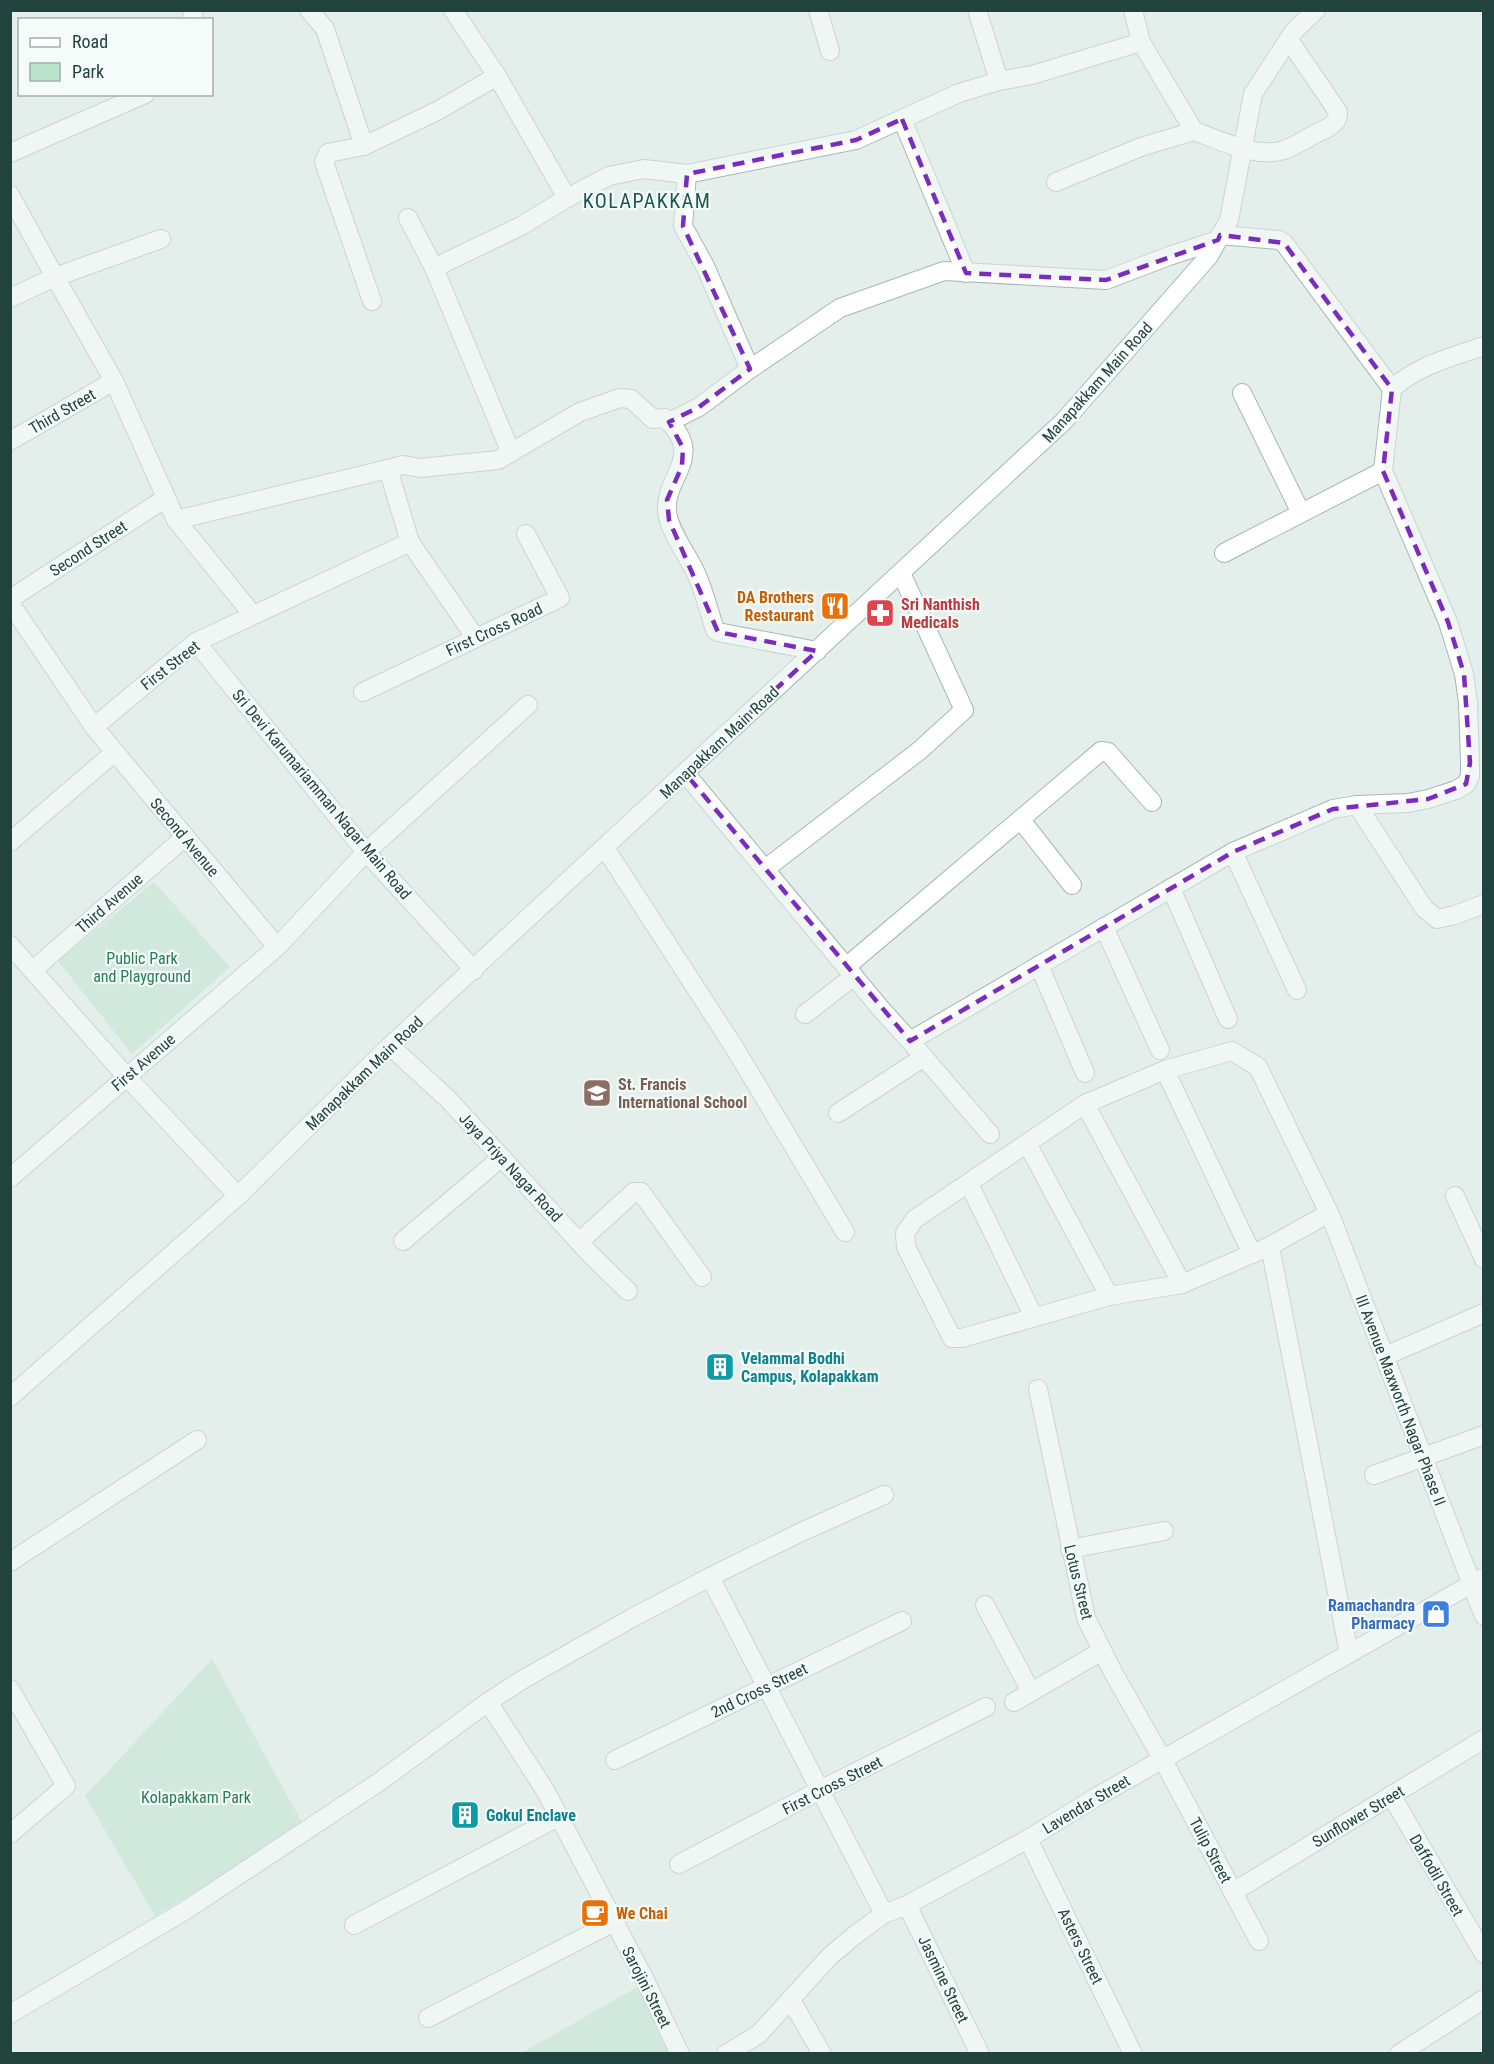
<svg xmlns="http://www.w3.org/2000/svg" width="1494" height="2064" viewBox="0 0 1494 2064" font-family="'Roboto Condensed',sans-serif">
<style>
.green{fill:#bbe2ca}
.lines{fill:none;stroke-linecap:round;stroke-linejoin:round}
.street-casing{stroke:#a6b8b4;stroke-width:20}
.secondary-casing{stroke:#a1bcb6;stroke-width:20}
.street{stroke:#fff;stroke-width:18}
.secondary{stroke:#fff;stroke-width:18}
.marked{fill:none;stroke:#7b2cbf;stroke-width:4.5;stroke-dasharray:12 8;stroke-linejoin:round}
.labels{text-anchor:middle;stroke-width:4.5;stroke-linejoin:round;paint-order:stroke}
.street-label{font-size:16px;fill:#21433e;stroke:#f5fbf9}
.food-label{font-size:16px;font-weight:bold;fill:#c56008;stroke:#f5fbf9;text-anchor:end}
.health-label{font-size:16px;font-weight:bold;fill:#be3a42;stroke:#f5fbf9;text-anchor:start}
.park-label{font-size:16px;fill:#277d53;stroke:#f5fbf9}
.education-label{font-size:16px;font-weight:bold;fill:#785e54;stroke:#f5fbf9;text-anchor:start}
.culture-label{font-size:16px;font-weight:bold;fill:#0d838f;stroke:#f5fbf9;text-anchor:start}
.shop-label{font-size:16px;font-weight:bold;fill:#366cbe;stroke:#f5fbf9;text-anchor:end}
.quarter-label{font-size:20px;letter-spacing:1.5px;fill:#1b5750;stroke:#f5fbf9}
</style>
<rect width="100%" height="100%" fill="#e4efeb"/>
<g class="green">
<polygon points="154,882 230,967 132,1054 58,961"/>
<polygon points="212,1659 304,1826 155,1916 85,1796"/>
<polygon points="646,1982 676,2054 520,2054"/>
</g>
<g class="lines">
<g class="street-casing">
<g id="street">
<polyline points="192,10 194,20"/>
<polyline points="309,10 325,29 364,146 439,110 497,76 453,10"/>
<polyline points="818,10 830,51"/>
<polyline points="977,10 999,81"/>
<path d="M1133 10 1141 42 1194 131C1220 140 1255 159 1284 150 1295 146 1306 139 1317 133 1326 129 1339 124 1338 112L1289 40"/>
<polyline points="1141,42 1032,75 999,81 959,93 856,140 687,174 683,226 705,266 750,369 840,308 944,271 1106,280 1169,256 1218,240"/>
<polyline points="497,76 567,198"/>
<polyline points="902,119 966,273"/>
<polyline points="364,146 328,153 324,162 372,301"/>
<polyline points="10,153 145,94"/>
<polyline points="1056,182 1141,147 1194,131"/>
<polyline points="10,195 55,277 10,298"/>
<polyline points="408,218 434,268 521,226 567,198 609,176 644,169 687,174"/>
<polyline points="1220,235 1279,240 1284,243 1392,389"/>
<polyline points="161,239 55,277 114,381 176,520 253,615"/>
<polyline points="434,268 511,453"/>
<polyline points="1242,393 1301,513"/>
<polyline points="669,422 699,407 750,369"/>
<polyline points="10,441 114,381"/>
<path d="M388 469 403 465 420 468 498 460 580 412 620 398 631 399 653 419 665 418C707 456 664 476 667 511 668 529 688 556 696 573 704 591 709 611 715 630L718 632 817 651"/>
<polyline points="176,520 388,469 410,542"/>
<path d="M1224 553 1383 471 1392 389C1416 366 1452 357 1484 346"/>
<polyline points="10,599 166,498"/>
<polyline points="10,603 94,727 277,947"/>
<polyline points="196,642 366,852 474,970"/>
<polyline points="363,692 560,598 526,534"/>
<polyline points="94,727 196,642 410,542 475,637"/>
<polyline points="685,773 881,1009 910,1041 1233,852 1333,809 1357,805 1408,803 1428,799 1456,790 1466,784 1470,776 1470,763 1468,702 1464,674 1448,622 1383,471"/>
<polyline points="1357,805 1424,908 1437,919 1455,915 1484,904"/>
<polyline points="1021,820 1072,885"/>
<polyline points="10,842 115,752"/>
<polyline points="605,848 734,1047 845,1232"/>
<polyline points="1233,852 1297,990"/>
<polyline points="765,869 919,751 964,710 901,573"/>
<polyline points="1171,888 1228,1019"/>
<polyline points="1104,927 1160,1050"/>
<polyline points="10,945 126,1076 238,1196"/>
<polyline points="1039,965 1085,1073"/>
<polyline points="846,967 1101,751 1108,752 1152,802"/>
<polyline points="33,970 185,837"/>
<polyline points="805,1014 854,976"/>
<polyline points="910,1041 990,1134"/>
<polyline points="390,1046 448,1099 590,1254 628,1291"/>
<polyline points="1165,1070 1252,1254"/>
<polyline points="1085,1104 1182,1284"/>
<polyline points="838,1113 924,1057"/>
<polyline points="1028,1145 1109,1296"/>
<polyline points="10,1178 277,947 366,852 528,705"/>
<polyline points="969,1184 1034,1317"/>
<polyline points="1455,1196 1484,1259"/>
<polyline points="403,1241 502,1157"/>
<polyline points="579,1242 634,1192 641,1192 702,1277"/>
<polyline points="1270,1246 1329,1213"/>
<polyline points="1385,1356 1484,1313"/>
<polyline points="1038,1389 1086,1618 1114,1674 1163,1760 1259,1941"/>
<polyline points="1374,1475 1484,1435"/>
<polyline points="1070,1549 1164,1531"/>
<polyline points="10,1562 197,1440"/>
<polyline points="710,1577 797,1534 884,1495"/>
<polyline points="985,1605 1031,1692"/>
<polyline points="1349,1654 1270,1246 1182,1284 1109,1296 962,1338 952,1338 906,1247 905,1233 915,1219 1085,1104 1165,1070 1232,1051 1258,1067 1331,1217 1484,1616"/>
<polyline points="488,1702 545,1790 646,1982 680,2054"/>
<polyline points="1014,1702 1102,1651"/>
<polyline points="615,1760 902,1621"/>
<polyline points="1391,1795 1484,1954"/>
<polyline points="1028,1839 1133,2054"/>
<polyline points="679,1864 820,1790 986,1707"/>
<polyline points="1233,1892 1484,1739"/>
<polyline points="907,1905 980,2054"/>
<polyline points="354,1925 558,1817"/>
<polyline points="791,2000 822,2054"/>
<polyline points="10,2014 186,1910 379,1782 488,1702 522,1680 630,1619 710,1577 884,1914"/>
<polyline points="428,2018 614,1922"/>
<polyline points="726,2054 759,2034 829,1957 855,1935 884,1914 907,1905 1028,1839 1098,1796 1484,1577"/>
<polyline points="1399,2054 1484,1999"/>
</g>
</g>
<g class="secondary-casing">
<g id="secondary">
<polyline points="10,1397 238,1196 390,1046 1064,421 1209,256 1229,220 1253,94 1294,31 1316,10"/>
<polyline points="10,1689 66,1786 10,1834"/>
</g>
</g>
<use href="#street" class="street"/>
<use href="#secondary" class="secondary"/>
</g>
<path d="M0 0H1494V2064H0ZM902 119 966 273 1106 280 1218 240 1220 235 1284 243 1392 389 1383 471 1448 622 1464 674 1470 763 1466 784 1428 799 1333 809 1233 852 910 1041 685 773 817 651 718 632 669 520 667 500 682 466 683 448 669 422 699 407 750 369 683 226 687 174 856 140Z" fill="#e4efeb" fill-opacity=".55" fill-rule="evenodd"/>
<path class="marked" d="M902 119 966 273 1106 280 1218 240 1220 235 1284 243 1392 389 1383 471 1448 622 1464 674 1470 763 1466 784 1428 799 1333 809 1233 852 910 1041 685 773 817 651 718 632 669 520 667 500 682 466 683 448 669 422 699 407 750 369 683 226 687 174 856 140Z"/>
<defs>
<g id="restaurant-square" transform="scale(1.5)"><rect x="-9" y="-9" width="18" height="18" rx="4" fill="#e8710a" stroke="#f5fbf9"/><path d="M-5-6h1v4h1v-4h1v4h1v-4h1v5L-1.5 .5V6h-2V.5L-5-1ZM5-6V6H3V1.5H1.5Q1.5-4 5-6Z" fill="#fff"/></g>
<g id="pharmacy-square" transform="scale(1.5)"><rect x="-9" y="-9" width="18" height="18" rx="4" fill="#e0444e" stroke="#f5fbf9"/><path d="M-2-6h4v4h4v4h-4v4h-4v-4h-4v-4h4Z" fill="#fff"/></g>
<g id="school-square" transform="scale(1.5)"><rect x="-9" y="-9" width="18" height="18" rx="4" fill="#8d6e63" stroke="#f5fbf9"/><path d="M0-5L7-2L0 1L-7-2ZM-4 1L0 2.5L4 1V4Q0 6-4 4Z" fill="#fff"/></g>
<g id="building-square" transform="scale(1.5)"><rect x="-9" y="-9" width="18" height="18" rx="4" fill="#0f9aa8" stroke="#f5fbf9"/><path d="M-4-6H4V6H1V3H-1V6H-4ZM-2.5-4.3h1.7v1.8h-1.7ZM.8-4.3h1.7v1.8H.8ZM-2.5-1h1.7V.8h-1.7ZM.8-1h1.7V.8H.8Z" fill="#fff"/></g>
<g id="shop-square" transform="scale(1.5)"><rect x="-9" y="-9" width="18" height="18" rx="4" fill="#3f7fe0" stroke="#f5fbf9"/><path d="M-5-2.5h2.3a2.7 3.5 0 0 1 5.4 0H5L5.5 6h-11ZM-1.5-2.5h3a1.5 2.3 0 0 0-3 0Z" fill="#fff"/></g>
<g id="cafe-square" transform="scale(1.5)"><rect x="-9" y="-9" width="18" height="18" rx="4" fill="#e8710a" stroke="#f5fbf9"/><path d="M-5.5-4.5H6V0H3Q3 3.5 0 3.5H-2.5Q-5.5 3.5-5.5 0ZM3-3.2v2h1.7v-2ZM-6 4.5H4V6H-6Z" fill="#fff"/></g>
</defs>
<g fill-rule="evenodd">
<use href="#restaurant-square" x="835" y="606"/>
<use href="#pharmacy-square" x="880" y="613"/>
<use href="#school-square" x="597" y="1093"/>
<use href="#building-square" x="720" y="1367"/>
<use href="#shop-square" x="1436" y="1614"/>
<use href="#building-square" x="465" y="1815"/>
<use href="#cafe-square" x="595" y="1913"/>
</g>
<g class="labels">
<g class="street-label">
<text transform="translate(1097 382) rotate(-48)" y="6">Manapakkam Main Road</text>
<text transform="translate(62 411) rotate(-30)" y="6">Third Street</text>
<text transform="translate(88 548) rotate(-33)" y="6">Second Street</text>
<text transform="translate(494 629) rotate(-25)" y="6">First Cross Road</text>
<text transform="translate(170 665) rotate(-38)" y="6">First Street</text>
<text transform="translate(719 742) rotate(-43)" y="6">Manapakkam Main Road</text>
<text transform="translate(322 794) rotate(50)" y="6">Sri Devi Karumariamman Nagar Main Road</text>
<text transform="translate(185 837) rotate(50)" y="6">Second Avenue</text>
<text transform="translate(109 903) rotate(-41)" y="6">Third Avenue</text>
<text transform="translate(143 1062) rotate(-41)" y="6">First Avenue</text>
<text transform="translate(364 1073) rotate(-44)" y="6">Manapakkam Main Road</text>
<text transform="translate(511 1167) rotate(47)" y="6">Jaya Priya Nagar Road</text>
<text transform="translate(1401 1400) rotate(69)" y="6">III Avenue Maxworth Nagar Phase II</text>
<text transform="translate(1079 1582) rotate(76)" y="6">Lotus Street</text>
<text transform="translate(759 1690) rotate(-26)" y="6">2nd Cross Street</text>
<text transform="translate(832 1785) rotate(-27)" y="6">First Cross Street</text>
<text transform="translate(1086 1804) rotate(-31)" y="6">Lavendar Street</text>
<text transform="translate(1358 1816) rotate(-31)" y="6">Sunflower Street</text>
<text transform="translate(1211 1850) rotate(62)" y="6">Tulip Street</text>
<text transform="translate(1437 1875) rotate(60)" y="6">Daffodil Street</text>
<text transform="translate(1081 1946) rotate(64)" y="6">Asters Street</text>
<text transform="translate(944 1979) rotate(64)" y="6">Jasmine Street</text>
<text transform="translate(647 1987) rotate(63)" y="6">Sarojini Street</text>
</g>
<g class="food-label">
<text x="814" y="603">DA Brothers<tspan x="814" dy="18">Restaurant</tspan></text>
<text x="616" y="1919" text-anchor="start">We Chai</text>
</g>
<g class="health-label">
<text x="901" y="610">Sri Nanthish<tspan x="901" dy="18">Medicals</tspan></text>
</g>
<g class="park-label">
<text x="142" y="964">Public Park<tspan x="142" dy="18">and Playground</tspan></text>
<text x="196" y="1803">Kolapakkam Park</text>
</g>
<g class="education-label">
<text x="618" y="1090">St. Francis<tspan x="618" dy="18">International School</tspan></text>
</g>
<g class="culture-label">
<text x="741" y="1364">Velammal Bodhi<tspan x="741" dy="18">Campus, Kolapakkam</tspan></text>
<text x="486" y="1821">Gokul Enclave</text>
</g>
<g class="shop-label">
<text x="1415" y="1611">Ramachandra<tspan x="1415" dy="18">Pharmacy</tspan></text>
</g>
<g class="quarter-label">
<text x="647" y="208">KOLAPAKKAM</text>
</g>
</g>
<rect width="1494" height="2064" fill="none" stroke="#21433e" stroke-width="24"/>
<rect x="18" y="18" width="195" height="78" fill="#f5fbf9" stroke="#a0b1ae" stroke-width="1.5"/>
<rect x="30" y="38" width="30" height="9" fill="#ffffff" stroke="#a0b1ae" stroke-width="1.5"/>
<text x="72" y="48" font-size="18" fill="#21433e">Road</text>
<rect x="30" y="63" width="30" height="18" fill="#bbe2ca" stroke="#a0b1ae" stroke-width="1.5"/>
<text x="72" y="78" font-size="18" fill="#21433e">Park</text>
</svg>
